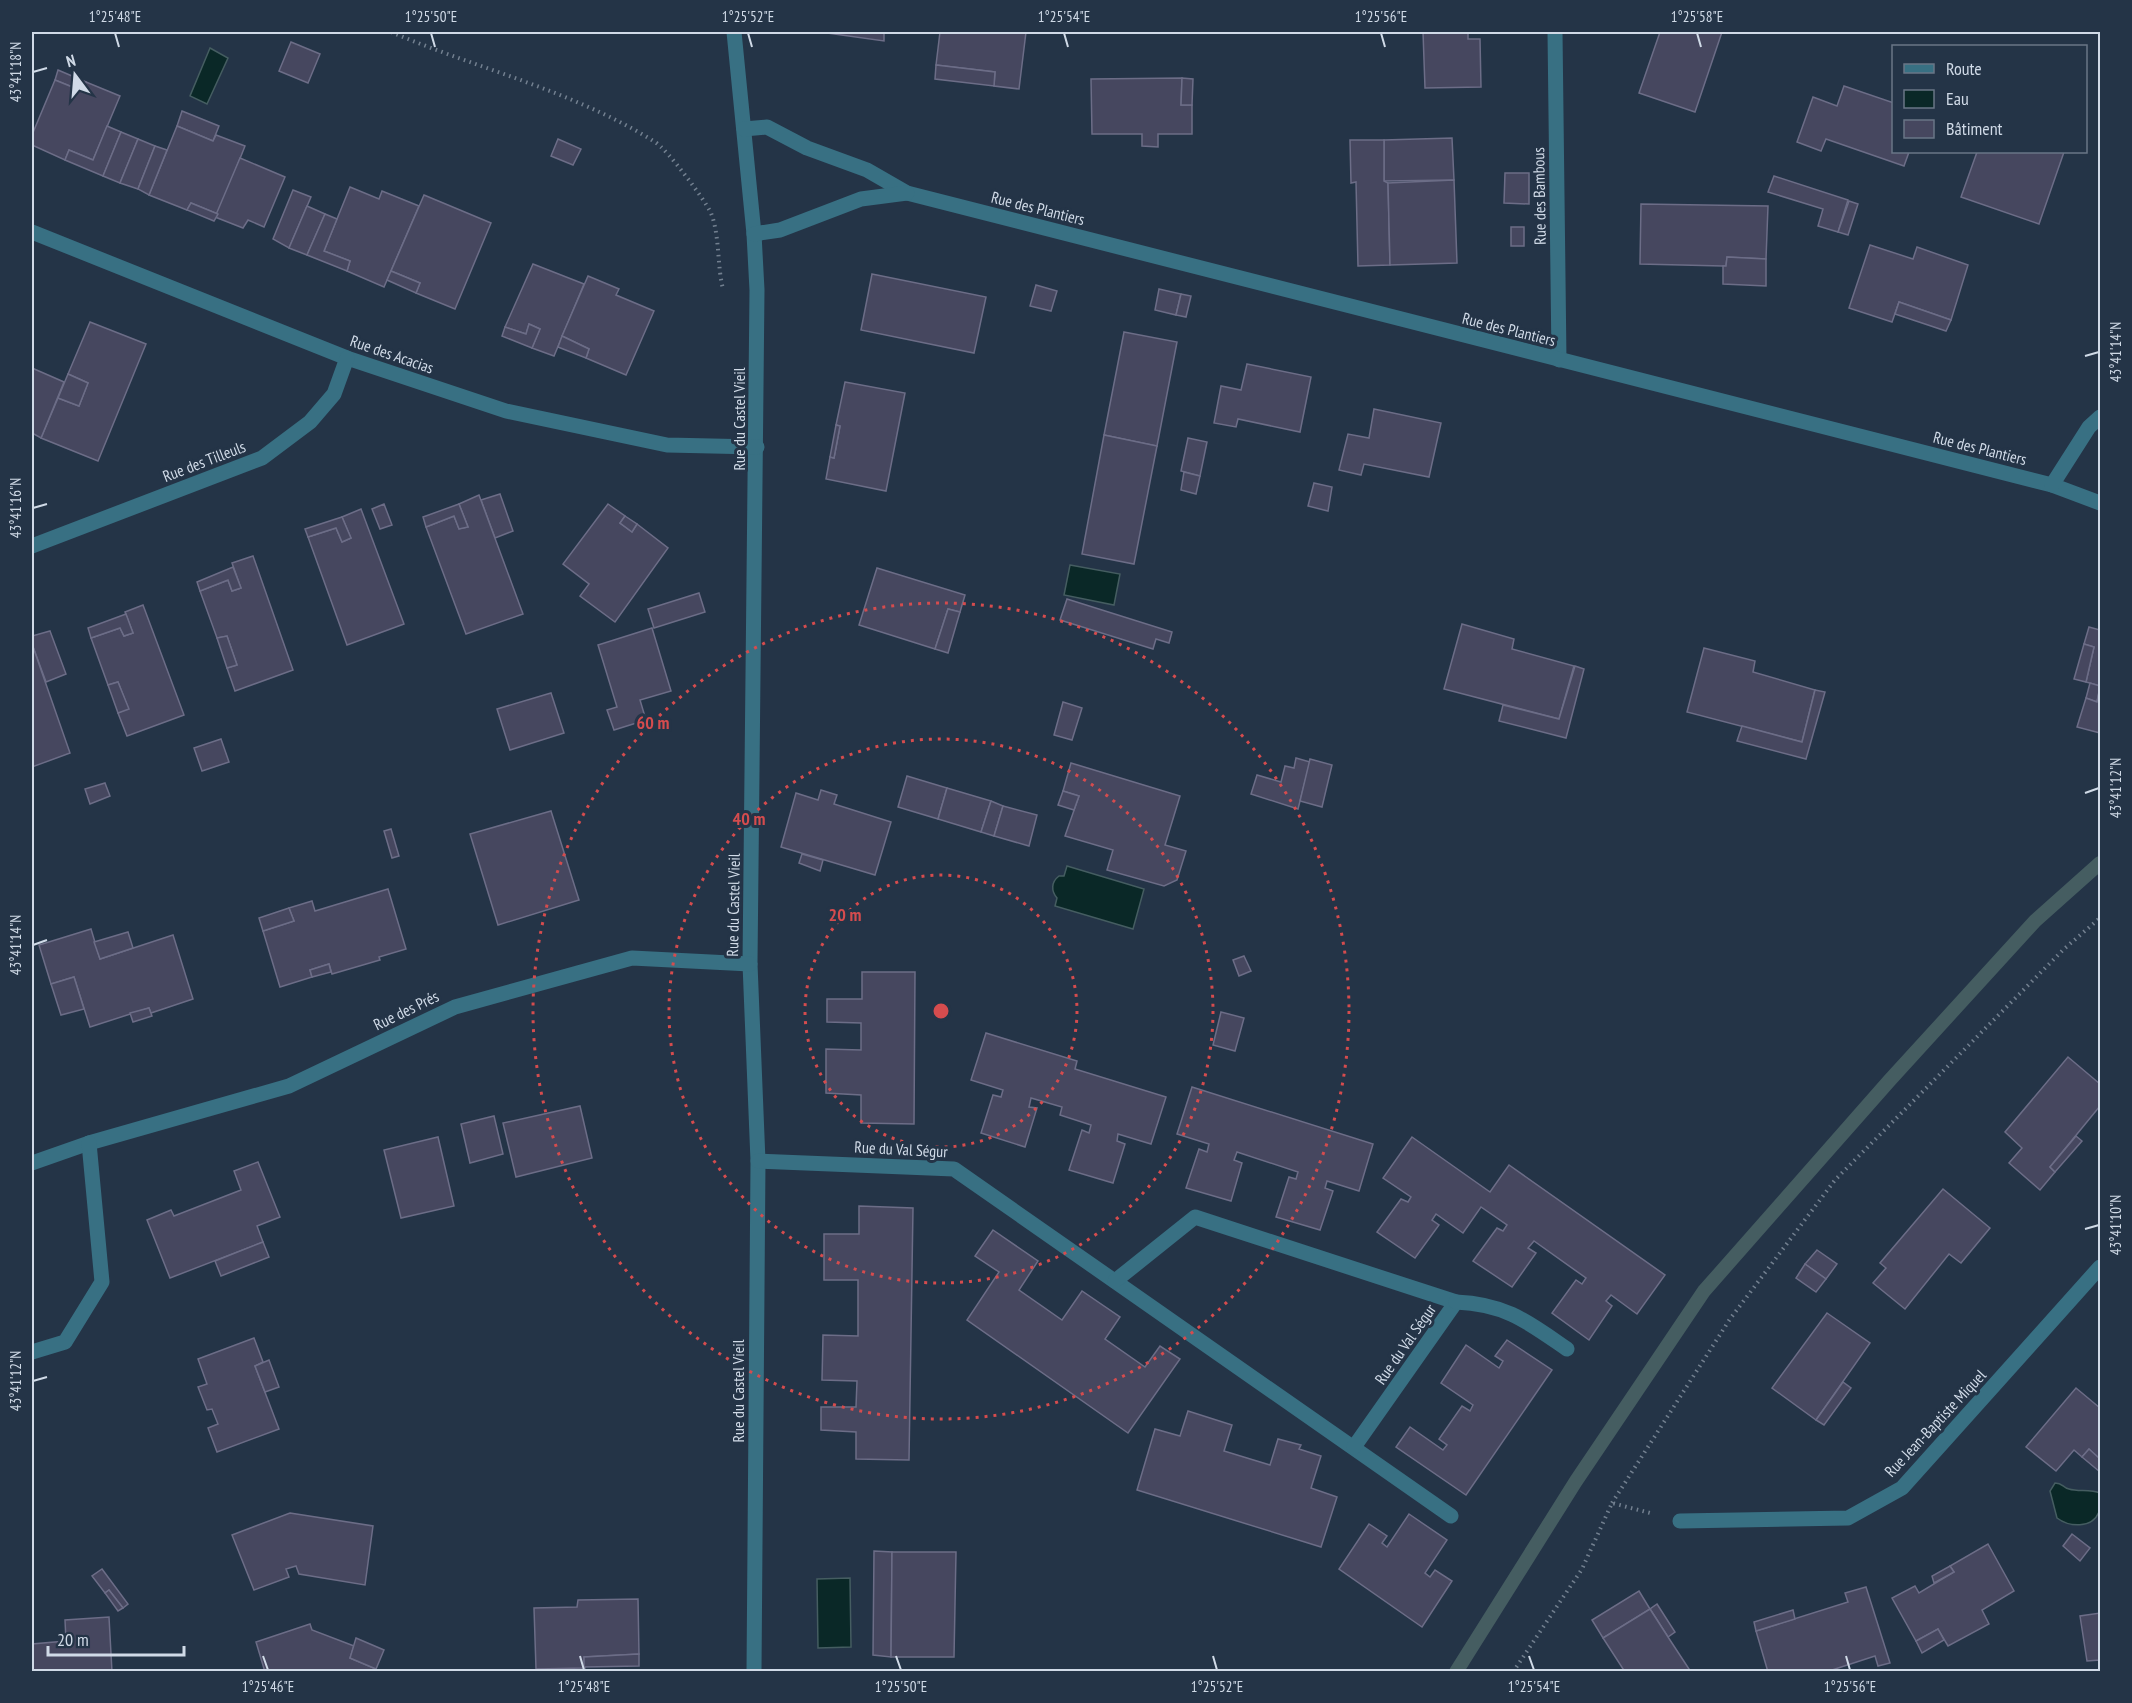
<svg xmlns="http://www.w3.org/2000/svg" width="2132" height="1703" viewBox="0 0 2132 1703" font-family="'PT Sans Narrow',sans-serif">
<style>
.water{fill:#0a2827;stroke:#455d61;stroke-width:1.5}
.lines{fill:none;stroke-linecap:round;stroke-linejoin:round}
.stream{stroke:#455d61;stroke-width:14}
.building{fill:#46475f;stroke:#6c6d87;stroke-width:1.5}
.path{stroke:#738090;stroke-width:4;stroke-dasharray:1.5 4.5;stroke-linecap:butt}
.minor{stroke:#387083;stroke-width:15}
.ticks{fill:none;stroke:#d0dae7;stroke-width:2}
.ring{fill:none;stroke:#d54c4e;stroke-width:3;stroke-dasharray:3 6}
.labels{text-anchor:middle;stroke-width:6;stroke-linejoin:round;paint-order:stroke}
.street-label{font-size:16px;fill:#d0dae7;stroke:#243447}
.centre{fill:#d54c4e;stroke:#243447;stroke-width:3}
.ring-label{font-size:18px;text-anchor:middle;font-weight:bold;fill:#d54c4e;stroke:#243447;stroke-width:6;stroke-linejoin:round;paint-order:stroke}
.neatline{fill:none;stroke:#d0dae7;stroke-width:2}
.ticks-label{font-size:15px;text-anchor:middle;fill:#d0dae7}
</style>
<rect width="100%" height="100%" fill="#243447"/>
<g class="water">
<polygon points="210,48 228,58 207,104 190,96"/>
<polygon points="1070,565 1120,574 1114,605 1064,595"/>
<path d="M1067 866 1144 889 1133 929 1055 906 1057 898C1051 891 1051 882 1059 876H1064Z"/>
<path d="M2055 1483C2063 1483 2062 1487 2069 1489 2078 1492 2090 1489 2100 1493 2101 1499 2102 1507 2099 1512 2092 1529 2069 1527 2057 1518L2050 1491Z"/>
<polygon points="850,1578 851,1647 818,1648 817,1579"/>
</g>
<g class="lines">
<polyline class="stream" points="1456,1672 1576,1481 1704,1291 1889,1081 2035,921 2100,863"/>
</g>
<g class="building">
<polygon points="820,32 884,32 884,41"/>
<polygon points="940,32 1026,32 1019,89 994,86 995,72 936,65"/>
<polygon points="1423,32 1468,32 1468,39 1480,39 1481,87 1425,88"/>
<polygon points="1660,32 1722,32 1695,112 1639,93"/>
<polygon points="291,42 320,54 308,83 279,71"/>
<polygon points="936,65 995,72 994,86 935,79"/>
<polygon points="58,70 86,82 82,91 55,80"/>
<polygon points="1182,78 1181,105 1192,105 1192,134 1158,134 1158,147 1142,146 1142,134 1092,134 1091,79"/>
<polygon points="1182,78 1193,79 1192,105 1181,105"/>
<polygon points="55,80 82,91 86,82 120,96 93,160 69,150 65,160 32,145 32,135"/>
<polygon points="1844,86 1894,103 1894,152 1909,152 1904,166 1826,139 1821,151 1797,142 1813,97 1837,106"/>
<polygon points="182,111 219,126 213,141 177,126"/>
<polygon points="107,126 121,132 103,176 65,160 69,150 93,160"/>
<polygon points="177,126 213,141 216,135 245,146 218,214 191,203 187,210 149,195"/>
<polygon points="121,132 138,139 120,183 103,176"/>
<polygon points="1452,138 1454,180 1384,181 1384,140"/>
<polygon points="138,139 155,146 138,189 120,183"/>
<polygon points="558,139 581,149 573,165 551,156"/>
<polygon points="1350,140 1384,140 1384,181 1388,183 1390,265 1358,266 1356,182 1351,183"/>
<polygon points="155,146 167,150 149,195 138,189"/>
<polygon points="1977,152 2064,152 2039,224 1961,197"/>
<polygon points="240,158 285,177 264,227 248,220 243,228 215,217"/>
<polygon points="1505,173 1529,173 1529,204 1504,203"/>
<polygon points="1774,176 1848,200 1838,232 1818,226 1823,209 1768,192"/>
<polygon points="1454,180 1457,263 1390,265 1388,183"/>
<polygon points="350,187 379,199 382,191 419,206 384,287 347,271 350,261 324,251"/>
<polygon points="293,190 311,197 289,248 273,239"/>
<polygon points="424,195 491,223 455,309 416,293 420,283 391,271"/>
<polygon points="1849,201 1858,204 1848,235 1838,232"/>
<polygon points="191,203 218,214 214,221 187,210"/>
<polygon points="1641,204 1768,206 1766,259 1727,257 1726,266 1723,266 1640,264"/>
<polygon points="307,206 325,214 307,255 289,248"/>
<polygon points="325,214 337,219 324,251 350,261 347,271 307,255"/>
<rect x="1511" y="227" width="13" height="19"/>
<polygon points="1870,245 1913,259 1917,247 1968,265 1951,320 1899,302 1892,322 1849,308"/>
<polygon points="1727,257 1766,259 1766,286 1723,284 1723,266 1726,266"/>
<polygon points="533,264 584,284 554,356 532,348 540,329 529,324 526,334 505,327"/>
<polygon points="391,271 420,283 416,293 387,280"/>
<polygon points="872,274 986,297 974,353 861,330"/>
<polygon points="588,276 619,289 616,295 654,311 626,375 586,358 589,349 562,336"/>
<polygon points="1036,285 1057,291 1051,311 1030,306"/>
<polygon points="1159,289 1181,294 1176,315 1155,310"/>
<polygon points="1181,294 1191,296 1186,317 1176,315"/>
<polygon points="1899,302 1951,320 1946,331 1895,314"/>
<polygon points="90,322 146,344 98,461 41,438 58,398 79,406 88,383 68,374"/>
<polygon points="529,324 540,329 532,348 502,336 505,327 526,334"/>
<polygon points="1124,332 1177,342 1157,446 1104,435"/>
<polygon points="562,336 589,349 586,358 558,347"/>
<polygon points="1247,364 1311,377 1300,432 1238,419 1236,427 1214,423 1221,386 1241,390"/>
<polygon points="32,368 64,382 41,438 32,433"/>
<polygon points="68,374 88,383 79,406 58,398"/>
<polygon points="845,382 905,393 886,491 826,479 830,457 834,458 840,426 836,425"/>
<polygon points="1374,409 1441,423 1429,477 1364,464 1361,475 1339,470 1348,434 1369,438"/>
<polygon points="836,425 840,426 834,458 830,457"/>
<polygon points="1104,435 1157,446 1134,564 1082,554"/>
<polygon points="1188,438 1207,442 1200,476 1181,471"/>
<polygon points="1184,472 1200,476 1196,494 1181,490"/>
<polygon points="1314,483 1332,487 1328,511 1308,506"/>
<polygon points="500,494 513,531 495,538 481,500"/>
<polygon points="479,495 523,614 466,634 426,527 454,516 459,529 468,527 459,504"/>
<polygon points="384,504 392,525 380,529 372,509"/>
<polygon points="459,504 468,527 459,529 454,516 426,527 423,517"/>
<polygon points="608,504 625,516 620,523 632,532 637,524 668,548 615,622 580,596 589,584 563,564"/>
<polygon points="361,509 404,624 347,645 308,537 336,528 342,542 351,538 342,517"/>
<polygon points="625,516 637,524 632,532 620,523"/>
<polygon points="342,517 351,538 342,542 336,528 308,537 305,529"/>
<polygon points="253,556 293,670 235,691 227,668 237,665 227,636 217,638 200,591 228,580 232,591 241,588 232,563"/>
<polygon points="233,567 241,588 232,591 228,580 200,591 197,582"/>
<polygon points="877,568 965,595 960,612 948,609 935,649 859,625"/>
<polygon points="699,593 705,612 654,628 648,609"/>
<polygon points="1067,599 1172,632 1169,643 1156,639 1153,649 1060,620"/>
<polygon points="143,605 184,715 127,736 118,713 128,708 118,682 108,685 91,638 120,628 124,636 133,633 125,612"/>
<polygon points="948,609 960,612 948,653 935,649"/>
<polygon points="126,614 133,633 124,636 120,628 91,638 88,628"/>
<polygon points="1462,624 1514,639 1512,649 1574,666 1559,719 1444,689"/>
<polygon points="2089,627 2100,630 2100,686 2086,682 2094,647 2084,644"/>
<polygon points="652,628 671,691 640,700 646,720 614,730 607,710 617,707 598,645"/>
<polygon points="50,631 66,674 46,682 32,644 32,636"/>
<polygon points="227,636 237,665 227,668 217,638"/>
<polygon points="32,644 70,753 32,767"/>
<polygon points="2084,644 2094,647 2086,682 2074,679"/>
<polygon points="1704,648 1755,661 1753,672 1815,690 1802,742 1687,712"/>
<polygon points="1575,666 1584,669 1566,738 1499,721 1503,705 1559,719"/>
<polygon points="118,682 129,709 118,713 108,685"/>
<polygon points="2090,683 2100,686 2097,702 2086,698"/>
<polygon points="2100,688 2100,733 2077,727 2086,698 2097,702"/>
<polygon points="1815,690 1825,692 1806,759 1737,741 1742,726 1802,742"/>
<polygon points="551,693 564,733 510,750 497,709"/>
<polygon points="1063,702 1082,708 1072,740 1054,735"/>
<polygon points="221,739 229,762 202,771 194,748"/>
<polygon points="1296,758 1310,762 1298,809 1251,794 1257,775 1281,782 1285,766 1294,768"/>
<polygon points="1310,759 1332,765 1322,807 1300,801"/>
<polygon points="1071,763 1180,796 1165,845 1186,851 1177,880 1164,886 1107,870 1113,850 1065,836 1079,796 1063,791"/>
<polygon points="907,776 947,788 938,819 898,807"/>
<polygon points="105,783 110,796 90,804 85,789"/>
<polygon points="947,788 991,801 981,832 938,819"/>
<polygon points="821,790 837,795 834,804 891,822 875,875 781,847 796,793 818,800"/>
<polygon points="1063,791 1079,796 1074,810 1058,805"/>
<polygon points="991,801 1003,806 994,836 981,832"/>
<polygon points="1003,806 1037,815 1029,846 994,836"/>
<polygon points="551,811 579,900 498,925 470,834"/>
<polygon points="391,829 399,856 392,858 384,831"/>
<polygon points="802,854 823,860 820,871 799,863"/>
<polygon points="388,889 406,949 379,957 380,960 332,974 329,964 310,970 312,977 280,987 263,931 294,921 289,908 312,901 315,911"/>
<polygon points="289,908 294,921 263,931 259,918"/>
<polygon points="91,929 100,959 173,935 193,999 151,1013 149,1008 90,1027 74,977 51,984 39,945"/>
<polygon points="128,932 133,948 100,959 94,942"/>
<polygon points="1244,956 1251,971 1239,976 1233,960"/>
<polygon points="329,964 331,972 312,977 310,970"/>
<polygon points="862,972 915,972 914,1124 861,1123 861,1095 826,1093 826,1049 861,1050 861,1023 827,1022 827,999 862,999"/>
<polygon points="74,977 84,1009 61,1015 51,984"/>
<polygon points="149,1008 152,1016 133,1022 130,1013"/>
<polygon points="1221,1012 1244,1018 1235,1051 1213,1045"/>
<polygon points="986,1033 1077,1061 1075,1069 1166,1097 1151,1144 1118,1134 1117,1141 1125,1144 1113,1183 1069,1170 1082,1130 1089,1133 1091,1125 1060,1115 1062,1107 1031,1098 1029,1107 1037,1108 1025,1147 981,1133 993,1095 1001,1097 1003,1090 971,1080"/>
<polygon points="2068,1057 2100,1084 2100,1106 2050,1167 2055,1172 2040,1190 2009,1163 2022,1148 2005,1132"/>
<polygon points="1192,1087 1373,1144 1359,1191 1327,1181 1325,1188 1333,1191 1320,1230 1276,1217 1289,1177 1296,1179 1298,1172 1237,1152 1234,1160 1242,1163 1231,1201 1186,1188 1199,1149 1207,1152 1209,1144 1177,1134"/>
<polygon points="580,1106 592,1158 516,1177 503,1123"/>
<polygon points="494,1116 503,1154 470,1163 461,1124"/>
<polygon points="2076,1136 2082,1141 2055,1172 2050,1167"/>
<polygon points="438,1137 454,1206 401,1218 384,1150"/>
<polygon points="1412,1137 1490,1192 1509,1165 1665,1275 1637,1314 1611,1295 1606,1301 1612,1306 1589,1340 1552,1313 1576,1280 1582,1284 1586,1278 1534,1241 1528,1248 1536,1253 1512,1287 1473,1261 1497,1228 1503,1231 1507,1225 1481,1207 1463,1233 1436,1214 1432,1220 1439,1225 1415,1258 1377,1232 1401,1199 1408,1202 1411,1197 1383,1178"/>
<polygon points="258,1162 280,1217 257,1226 263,1242 170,1278 147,1220 171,1210 174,1216 241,1190 234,1171"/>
<polygon points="1943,1189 1990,1228 1961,1263 1949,1254 1905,1309 1873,1283 1886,1268 1880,1263"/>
<polygon points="859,1206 913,1208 909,1460 856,1459 856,1432 821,1430 821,1407 856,1407 857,1381 822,1380 823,1335 858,1336 858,1280 824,1280 824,1234 859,1234"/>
<polygon points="993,1230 1038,1261 1019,1290 1062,1320 1082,1291 1120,1317 1105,1339 1145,1367 1160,1346 1180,1359 1128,1433 967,1320 999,1272 975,1256"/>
<polygon points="263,1242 269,1257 221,1276 215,1261"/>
<polygon points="1817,1250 1837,1264 1826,1279 1805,1264"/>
<polygon points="1805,1264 1826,1279 1816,1292 1796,1278"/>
<polygon points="1827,1313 1870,1343 1816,1420 1772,1388"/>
<polygon points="254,1338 263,1362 255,1366 279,1429 217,1452 208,1428 218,1424 212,1409 207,1410 198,1387 207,1384 198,1359"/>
<polygon points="1507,1340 1552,1370 1466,1495 1396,1447 1410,1427 1443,1450 1447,1445 1439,1439 1462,1406 1470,1411 1473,1405 1441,1383 1466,1345 1499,1368 1503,1361 1495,1356"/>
<polygon points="269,1360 279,1387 265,1392 255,1366"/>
<polygon points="1843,1382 1851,1388 1824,1425 1816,1420"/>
<polygon points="2076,1388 2100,1408 2100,1459 2089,1449 2082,1457 2074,1450 2056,1471 2026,1447"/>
<polygon points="1188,1411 1232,1425 1224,1451 1270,1465 1278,1439 1301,1445 1299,1449 1321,1456 1311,1488 1337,1497 1321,1547 1137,1490 1155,1429 1180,1436"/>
<polygon points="2089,1449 2100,1459 2100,1472 2082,1457"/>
<polygon points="290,1513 373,1526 365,1585 299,1574 296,1566 286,1569 289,1577 254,1590 232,1535"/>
<polygon points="1409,1514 1447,1540 1425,1573 1430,1577 1435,1570 1452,1581 1422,1627 1339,1569 1369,1524 1387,1536 1382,1543 1387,1547"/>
<polygon points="2072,1534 2090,1548 2080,1561 2063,1546"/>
<polygon points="1988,1544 2014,1591 1982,1610 1989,1624 1948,1646 1938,1629 1916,1641 1892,1598 1915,1586 1919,1593 1954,1572 1950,1566"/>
<polygon points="874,1551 892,1552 891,1657 873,1655"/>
<polygon points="892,1552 956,1552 954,1657 891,1657"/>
<polygon points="1950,1566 1954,1572 1934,1583 1932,1576"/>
<polygon points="102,1569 128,1604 123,1608 109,1590 105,1593 92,1576"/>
<polygon points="1866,1587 1890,1663 1878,1666 1875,1656 1826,1672 1768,1672 1756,1631 1848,1602 1845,1593"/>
<polygon points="109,1590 123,1608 118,1611 105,1593"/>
<polygon points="1639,1591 1650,1609 1603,1638 1592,1620"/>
<polygon points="638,1599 639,1654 584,1657 585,1668 536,1669 534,1608 577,1607 578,1600"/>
<polygon points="1657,1604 1675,1632 1668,1637 1650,1609"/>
<polygon points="1650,1609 1668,1637 1691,1672 1625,1672 1603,1638"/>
<polygon points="1793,1610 1795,1619 1756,1631 1754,1622"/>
<polygon points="2100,1613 2100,1660 2087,1661 2080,1616"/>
<polygon points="109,1617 112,1672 32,1672 32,1644 66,1641 65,1620"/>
<polygon points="310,1624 312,1630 354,1646 350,1658 376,1669 375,1672 265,1672 256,1642"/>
<polygon points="1938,1629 1944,1640 1922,1653 1916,1641"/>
<polygon points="356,1638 384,1650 376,1669 350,1658"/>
<polygon points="639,1654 639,1666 584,1667 584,1657"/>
</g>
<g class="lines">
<g class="path">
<path d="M391 32C478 69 574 91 655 142 667 149 705 200 711 213 720 236 717 266 723 289"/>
<polyline points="1612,1503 1730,1319 1835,1180 2064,949 2100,918"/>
<polyline points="1513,1672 1582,1569 1612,1503 1650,1513"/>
</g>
<g class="minor">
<polyline points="734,32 754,234 757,290 750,964 758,1161 754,1672"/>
<polyline points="1555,32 1559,360"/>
<polyline points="744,129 767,127 807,148 867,170 907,193 2052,485 2100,503"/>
<polyline points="32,232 347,358 506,411 667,445 757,447"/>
<polyline points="754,234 780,230 861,199 907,193"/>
<polyline points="2052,485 2089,427 2100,417"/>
<polyline points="32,546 262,458 310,422 334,394 347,358"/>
<polyline points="758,1161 954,1169 1451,1516"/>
<polyline points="32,1163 89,1143 289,1086 455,1007 632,958 750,964"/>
<polyline points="1115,1281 1195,1217 1456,1302 1354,1447"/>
<path d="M1456 1302C1506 1304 1528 1322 1567 1349"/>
<polyline points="32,1352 65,1342 102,1282 89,1143"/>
<polyline points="1680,1521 1848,1518 1902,1488 2100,1267"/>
</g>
</g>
<path class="ticks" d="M115 33 119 47M431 33 435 47M748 33 752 47M1064 33 1068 47M1381 33 1385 47M1697 33 1701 47M33 72 47 68M2085 356 2099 352M33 508 47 504M2085 793 2099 788M33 945 47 940M2085 1229 2099 1225M33 1381 47 1377M263 1656 268 1670M580 1656 584 1670M896 1656 901 1670M1213 1656 1217 1670M1529 1656 1534 1670M1846 1656 1850 1670"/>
<g class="ring">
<circle cx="941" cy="1011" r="136"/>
<circle cx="941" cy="1011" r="272"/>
<circle cx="941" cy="1011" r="408"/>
</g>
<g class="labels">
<g class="street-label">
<text transform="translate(1539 196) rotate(-91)" y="6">Rue des Bambous</text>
<text transform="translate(1038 208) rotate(14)" y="6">Rue des Plantiers</text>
<text transform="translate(1509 329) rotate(14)" y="6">Rue des Plantiers</text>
<text transform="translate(392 354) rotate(19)" y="6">Rue des Acacias</text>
<text transform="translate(739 419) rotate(-90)" y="6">Rue du Castel Vieil</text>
<text transform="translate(1980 448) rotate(14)" y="6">Rue des Plantiers</text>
<text transform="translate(204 461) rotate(-21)" y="6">Rue des Tilleuls</text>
<text transform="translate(733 905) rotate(-89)" y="6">Rue du Castel Vieil</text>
<text transform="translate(406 1010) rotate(-26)" y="6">Rue des Prés</text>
<text transform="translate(901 1149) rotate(3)" y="6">Rue du Val Ségur</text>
<text transform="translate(1405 1344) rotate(-55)" y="6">Rue du Val Ségur</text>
<text transform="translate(738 1391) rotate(-90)" y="6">Rue du Castel Vieil</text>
<text transform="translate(1935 1423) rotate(-47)" y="6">Rue Jean-Baptiste Miquel</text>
</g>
</g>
<circle cx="941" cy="1011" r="9" class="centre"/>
<g class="ring-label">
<text x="653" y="729">60 m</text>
<text x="749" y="825">40 m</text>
<text x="845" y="921">20 m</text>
</g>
<rect width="2132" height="1703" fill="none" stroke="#243447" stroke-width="66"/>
<rect x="1892" y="45" width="195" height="108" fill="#243447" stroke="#697687" stroke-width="1.5"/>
<rect x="1904" y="64" width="30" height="9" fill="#387083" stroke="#697687" stroke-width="1.5"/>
<text x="1946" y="75" font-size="18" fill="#d0dae7">Route</text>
<rect x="1904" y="90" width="30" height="18" fill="#0a2827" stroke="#697687" stroke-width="1.5"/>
<text x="1946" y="105" font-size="18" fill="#d0dae7">Eau</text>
<rect x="1904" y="120" width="30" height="18" fill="#46475f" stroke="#697687" stroke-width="1.5"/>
<text x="1946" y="135" font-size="18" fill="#d0dae7">Bâtiment</text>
<g transform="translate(75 75) rotate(344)" stroke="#243447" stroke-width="4.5" paint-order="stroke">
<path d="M0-4.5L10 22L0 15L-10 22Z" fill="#d0dae7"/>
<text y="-9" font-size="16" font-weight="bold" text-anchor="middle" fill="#d0dae7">N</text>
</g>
<path d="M48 1646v9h136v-9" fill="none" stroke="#d0dae7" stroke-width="3"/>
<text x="57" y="1646" font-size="18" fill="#d0dae7" stroke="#243447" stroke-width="4.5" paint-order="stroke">20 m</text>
<rect x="33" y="33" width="2066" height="1637" class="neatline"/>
<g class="ticks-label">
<text x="115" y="22">1°25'48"E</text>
<text x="431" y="22">1°25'50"E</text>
<text x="748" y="22">1°25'52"E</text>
<text x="1064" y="22">1°25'54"E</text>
<text x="1381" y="22">1°25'56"E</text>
<text x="1697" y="22">1°25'58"E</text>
<text transform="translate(16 72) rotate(-90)" y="5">43°41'18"N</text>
<text transform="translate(2116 352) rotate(-90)" y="5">43°41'14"N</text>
<text transform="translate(16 508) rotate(-90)" y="5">43°41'16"N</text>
<text transform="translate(2116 788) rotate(-90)" y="5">43°41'12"N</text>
<text transform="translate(16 945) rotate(-90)" y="5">43°41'14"N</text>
<text transform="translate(2116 1225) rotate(-90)" y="5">43°41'10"N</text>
<text transform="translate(16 1381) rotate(-90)" y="5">43°41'12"N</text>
<text x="268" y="1692">1°25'46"E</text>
<text x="584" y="1692">1°25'48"E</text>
<text x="901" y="1692">1°25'50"E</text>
<text x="1217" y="1692">1°25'52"E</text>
<text x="1534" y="1692">1°25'54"E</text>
<text x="1850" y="1692">1°25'56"E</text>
</g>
</svg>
